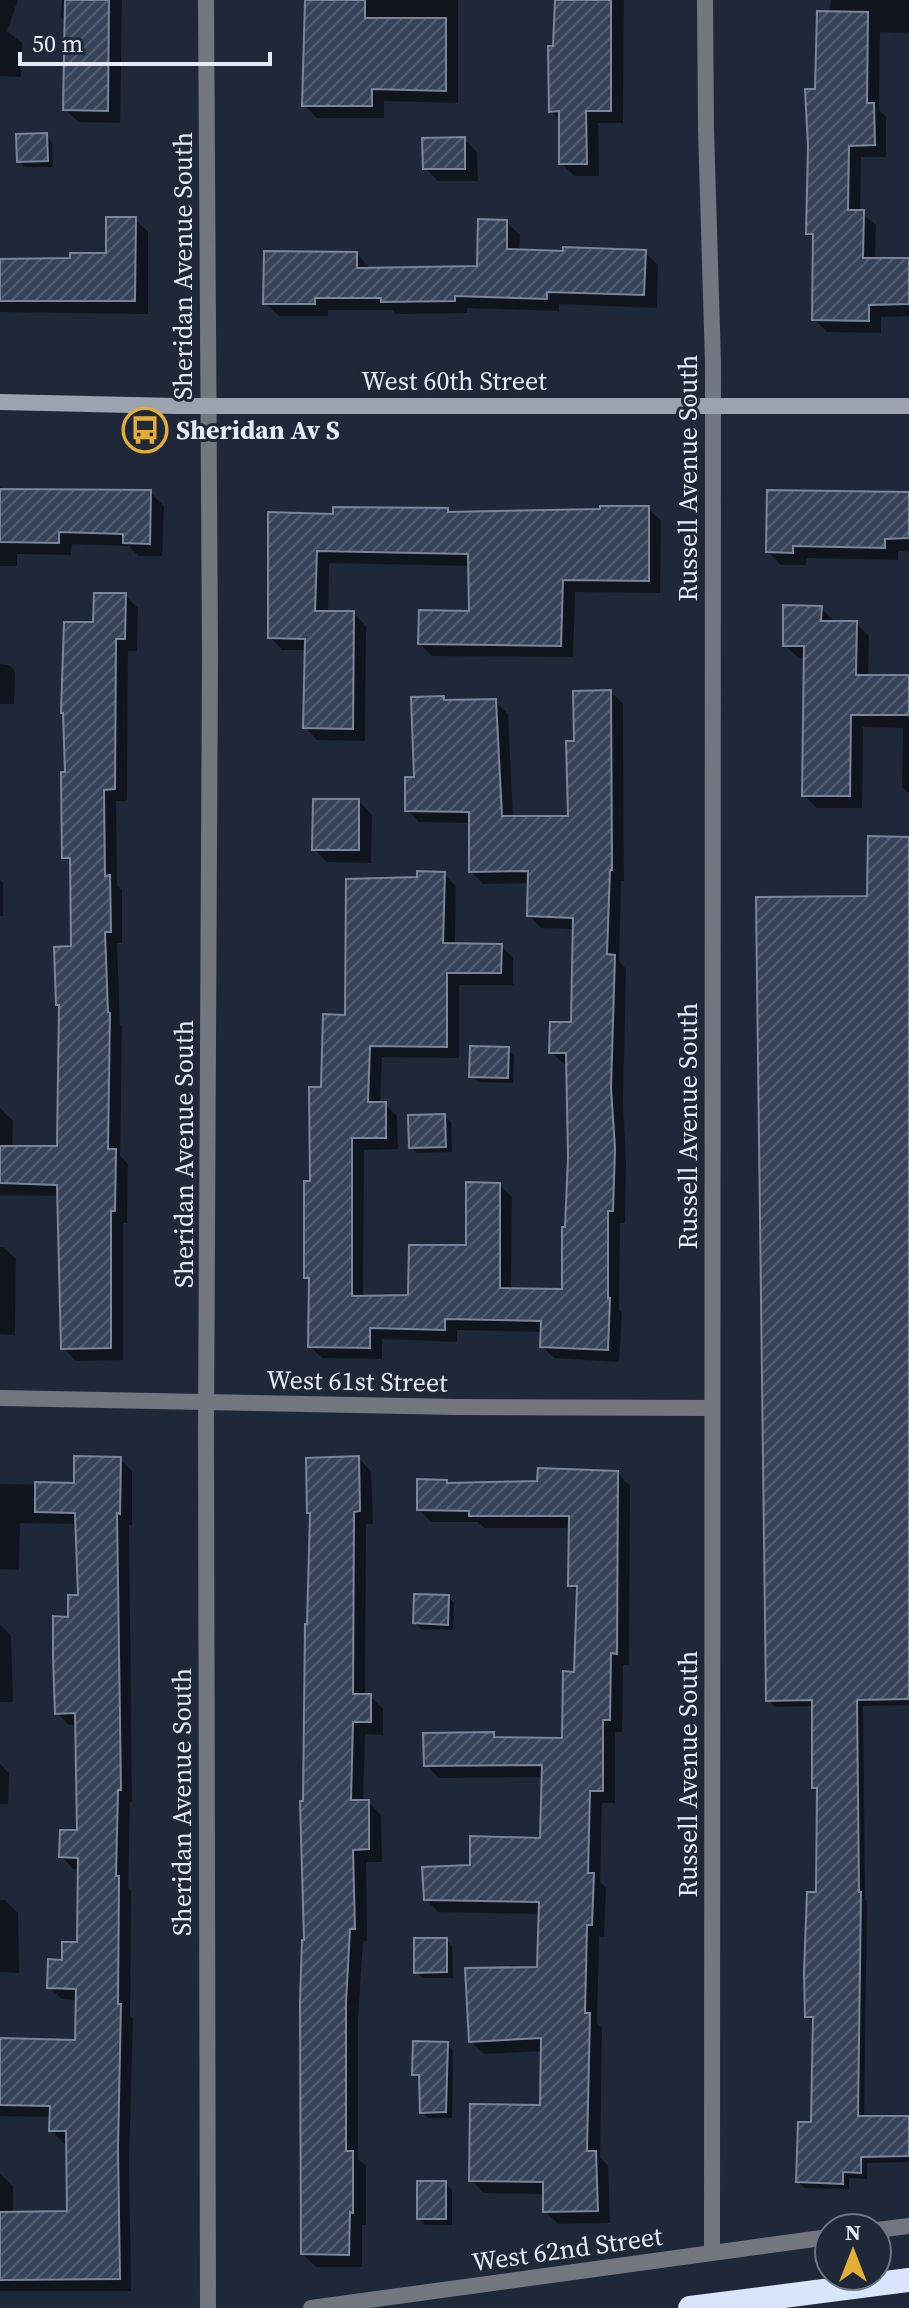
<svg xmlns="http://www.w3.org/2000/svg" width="909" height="2308" viewBox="0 0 909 2308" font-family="'Source Serif 4',serif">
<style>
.shadow{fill:#0007}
.building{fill:url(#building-hatch);stroke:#798598;stroke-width:2}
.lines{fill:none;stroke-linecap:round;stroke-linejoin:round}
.street{stroke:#71767f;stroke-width:16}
.secondary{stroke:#9ba3b1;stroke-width:16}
.highway{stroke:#d9e5fb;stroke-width:24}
.labels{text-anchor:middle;stroke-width:6;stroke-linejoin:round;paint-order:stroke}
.street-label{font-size:26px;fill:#e5ebf6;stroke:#1f2838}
.poi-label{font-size:26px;font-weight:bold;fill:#e5ebf6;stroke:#1f2838;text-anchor:start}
</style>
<defs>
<pattern id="building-hatch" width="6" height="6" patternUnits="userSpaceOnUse" patternTransform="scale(2)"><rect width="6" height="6" fill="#364359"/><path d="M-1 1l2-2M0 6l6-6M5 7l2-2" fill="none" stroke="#535e71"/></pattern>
</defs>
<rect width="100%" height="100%" fill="#1f2838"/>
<g class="shadow">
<polygon points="0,0 18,0 7,31 22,43 21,77 0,76"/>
<polygon points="62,0 122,0 120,123 78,122 65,109 67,23 61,17"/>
<polygon points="307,0 458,0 458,103 384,101 384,118 317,118 304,105"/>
<polygon points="557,0 624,0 623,123 598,123 599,176 574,176 561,163 561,121 551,111"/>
<polygon points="831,0 909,0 909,33 880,32 879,110 886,117 886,157 861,157 860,212 876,225 875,260 909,260 909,316 881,317 881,333 827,332 814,319 815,240 808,233 817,91"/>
<polygon points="46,135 52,142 53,167 25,167 19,161"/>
<polygon points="464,139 477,152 478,181 438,181 425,168"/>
<polygon points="135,219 148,232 148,314 0,312 0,261 72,260 108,255"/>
<polygon points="506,222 520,235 519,252 645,252 658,265 657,308 559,304 559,311 467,308 467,313 396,314 392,310 328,310 328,316 279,316 265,303 357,254 370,269 479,268"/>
<polygon points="0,487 8,491 150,492 164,506 162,556 138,556 129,546 72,544 71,555 17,554 17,566 0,566"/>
<polygon points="909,493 909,551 898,551 898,560 806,558 806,565 781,565 768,552"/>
<polygon points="648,508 661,521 660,593 575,592 573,657 432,656 420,644 471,613 470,566 329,563 328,613 353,613 366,626 365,741 317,740 305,727 306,650 282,650 270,637 335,516 447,510 451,514"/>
<polygon points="125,595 138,608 137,651 128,651 127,801 116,801 117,885 122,890 122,943 117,943 120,1025 122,1027 120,1156 128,1164 127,1223 123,1223 123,1360 76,1361 63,1348 59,1196 0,1195 0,1108 13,1121 12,1148 59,1148 74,948 72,865 64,857 67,774 95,624"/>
<polygon points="821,608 834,621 856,623 869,636 868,677 909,677 909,794 902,787 903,728 863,727 862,808 817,808 804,795 806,658 798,658 785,645"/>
<polygon points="0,664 9,665 15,671 14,704 0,704"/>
<polygon points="611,692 623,704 624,881 621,881 619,961 626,969 623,1102 626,1161 625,1223 620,1223 619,1310 622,1313 619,1362 554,1358 542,1346 542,1332 457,1330 457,1342 382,1339 382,1359 322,1358 310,1346 310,1282 306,1277 312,1183 323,1089 347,1017 419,879 444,874 456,886 455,945 501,946 513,958 513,985 459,985 459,1058 382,1057 380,1104 385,1104 397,1116 398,1149 364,1150 363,1297 410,1297 468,1248 499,1185 512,1197 511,1290 564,1291 570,1157 568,1064 564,1064 551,1052 573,1024 575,929 541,928 529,915 530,883 483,884 471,871 471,823 419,822 407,810 444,698 448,702 495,701 508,714 513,818 570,818 576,743"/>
<polygon points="359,801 372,815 371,863 327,862 314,849"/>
<polygon points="909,839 909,1705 863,1706 865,1899 867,1901 864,2118 909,2118 909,2162 867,2163 867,2179 849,2178 849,2189 805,2188 798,2182 813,2124 813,2023 807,2016 818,1894 819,1792 814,1787 814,1706 775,1707 768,1700 869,898"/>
<polygon points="0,880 3,883 3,916 0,916"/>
<polygon points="508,1049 514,1055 513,1083 478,1082 471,1076"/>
<polygon points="445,1116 451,1122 452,1152 417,1153 411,1147"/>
<polygon points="0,1247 3,1247 16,1259 15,1335 0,1334"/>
<polygon points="358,1458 371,1471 373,1524 366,1524 365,1696 370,1696 383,1709 383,1735 365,1734 363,1802 368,1802 381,1815 382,1862 366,1862 367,1941 363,1941 358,2018 358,2159 366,2166 366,2225 362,2225 362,2267 316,2267 303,2254 305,1803 312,1515 309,1512"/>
<polygon points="120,1459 132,1471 132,1525 129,1525 132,1802 130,1802 128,1887 131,1891 130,2016 133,2018 129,2162 131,2291 0,2291 0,2174 13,2186 13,2214 69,2213 68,2143 63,2143 51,2130 51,2117 0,2116 0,2039 77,2042 78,2000 62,1999 49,1987 64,1962 79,1944 80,1869 73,1869 61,1856 80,1832 77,1725 69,1725 57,1713 70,1619 80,1597 77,1524 20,1523 19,1570 0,1569 0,1484 76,1485"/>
<polygon points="618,1473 630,1486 629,1665 623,1665 622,1732 615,1732 615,1803 602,1803 600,1882 606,1888 604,1937 599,1936 597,2023 602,2028 600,2157 608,2166 610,2223 558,2224 545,2211 545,2194 484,2193 471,2180 542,2107 543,2051 484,2054 471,2042 539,1969 541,1914 438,1912 426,1899 472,1867 542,1840 543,1777 439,1778 426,1765 493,1734 499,1739 564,1740 576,1674 579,1593 570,1585 571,1528 484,1528 478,1522 431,1522 419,1509 447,1481 450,1485 539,1483"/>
<polygon points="448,1597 454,1603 453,1630 421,1629 415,1623"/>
<polygon points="0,1624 11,1636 13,1702 0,1702"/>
<polygon points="0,1764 9,1773 8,1804 0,1804"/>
<polygon points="0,1900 5,1900 18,1913 19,1973 0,1972"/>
<polygon points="446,1940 452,1946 453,1978 422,1978 416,1972"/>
<polygon points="447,2044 453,2050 452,2118 428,2118 422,2112 421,2082 414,2074"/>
<polygon points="445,2183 452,2190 452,2225 425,2225 419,2218"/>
</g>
<g class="building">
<polygon points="65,0 109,0 108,111 63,110"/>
<polygon points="305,0 365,0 365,18 446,18 446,91 372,89 372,106 302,106"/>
<polygon points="555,0 611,0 611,111 586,111 587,164 559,164 559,111 549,112 548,46 553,46"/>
<polygon points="817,11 868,12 867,103 874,103 875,145 849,146 848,210 864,210 863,258 909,258 909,304 869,305 869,321 812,320 813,234 806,234 808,146 805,89 815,89"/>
<polygon points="47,133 48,161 17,162 16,134"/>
<polygon points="465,137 465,169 423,169 422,138"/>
<polygon points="106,217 136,217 135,301 0,301 0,259 70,258 70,253 106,253"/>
<polygon points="478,219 507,220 507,249 563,251 563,247 646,250 644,295 547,292 547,299 455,296 455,301 381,302 381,298 315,298 315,304 263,304 264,251 357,252 357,268 477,266"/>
<polygon points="0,489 151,490 150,544 123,543 123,534 59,532 59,543 0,542"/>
<polygon points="767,490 909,492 909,538 885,539 885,548 793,546 793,553 766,552"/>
<polygon points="600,506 649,506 649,581 563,580 561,646 418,644 419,610 469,611 468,554 317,551 315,611 354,611 353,729 303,728 305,639 268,638 268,512 333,514 333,507 448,508 448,512 600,509"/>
<polygon points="94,593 126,593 125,639 116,639 115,789 104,790 105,876 110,875 111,932 105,932 108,1012 110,1013 108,1149 116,1149 115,1211 111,1211 111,1348 61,1349 57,1185 0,1183 0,1146 57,1146 59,1005 56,1005 54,947 71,946 70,858 62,858 61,772 65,772 63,713 61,713 64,622 93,622"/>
<polygon points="783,605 822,606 821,621 857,621 856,675 909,675 909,715 851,715 850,796 802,796 804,646 783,646"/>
<polygon points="611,690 612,870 610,870 607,954 615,955 611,1088 615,1148 613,1211 608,1211 608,1298 610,1298 608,1350 540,1347 541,1321 445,1319 445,1330 370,1328 370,1348 308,1347 309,1278 304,1278 304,1181 310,1181 309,1087 321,1087 323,1014 345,1015 346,879 417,877 417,871 445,872 443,943 502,944 501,973 447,973 447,1047 370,1046 368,1102 386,1102 386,1138 352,1138 352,1296 408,1295 409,1245 466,1245 466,1182 500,1183 500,1288 562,1289 562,1227 565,1227 568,1157 566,1053 549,1053 550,1022 571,1022 573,918 527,916 528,871 469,872 469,812 405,811 405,777 414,777 411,697 444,696 444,700 496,699 502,816 568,816 566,741 574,741 573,691"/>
<polygon points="313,799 359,799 359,850 312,850"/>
<polygon points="868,836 909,837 909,1699 857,1700 859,1892 861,1892 858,2116 909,2116 909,2156 861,2157 861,2173 843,2172 843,2184 796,2182 798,2122 811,2122 813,2017 805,2017 804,1972 807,1892 816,1892 817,1788 812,1788 812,1700 766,1701 756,897 867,896"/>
<polygon points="470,1046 509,1047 508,1078 469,1077"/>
<polygon points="445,1114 446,1147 409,1148 408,1115"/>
<polygon points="74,1456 121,1457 120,1514 117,1513 121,1790 118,1790 116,1876 119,1876 118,2004 121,2004 118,2148 120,2279 0,2280 0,2212 67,2211 66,2131 49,2131 50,2106 0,2105 0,2038 75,2040 76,1989 47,1988 48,1959 62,1960 62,1942 77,1942 78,1858 59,1857 60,1830 77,1830 75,1713 55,1714 53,1657 53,1616 68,1617 68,1595 78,1595 75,1513 35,1512 35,1482 74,1483"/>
<polygon points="359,1456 360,1511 354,1512 353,1694 371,1694 371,1722 353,1722 351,1800 369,1800 369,1849 353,1850 355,1929 350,1929 346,2003 346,2151 353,2151 353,2213 350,2212 349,2255 301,2254 300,2002 302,1940 304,1940 300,1801 303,1801 305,1624 307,1624 310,1513 307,1513 306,1458"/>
<polygon points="538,1468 618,1471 617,1654 611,1653 610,1720 603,1720 603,1791 590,1791 588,1873 594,1873 592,1925 587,1925 585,2013 590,2013 587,2151 596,2151 598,2211 543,2212 543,2182 469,2181 470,2104 540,2105 541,2038 469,2042 465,1968 537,1967 539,1902 424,1900 422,1867 470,1865 470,1836 540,1838 542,1765 424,1766 423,1733 494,1732 494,1737 562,1738 563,1671 574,1672 577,1586 568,1586 569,1516 469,1516 469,1511 417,1510 417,1479 447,1480 447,1483 537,1481"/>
<polygon points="414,1594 449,1595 448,1625 413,1623"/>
<polygon points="414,1938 447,1938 447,1972 414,1973"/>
<polygon points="413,2041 448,2042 446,2112 420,2113 419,2075 412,2075"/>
<rect x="417" y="2181" width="29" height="38"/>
</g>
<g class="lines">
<g class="street">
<polyline points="206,0 210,655 206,1430 208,2308"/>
<polyline points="705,0 706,129 713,363 712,2253"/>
<polyline points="0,1398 456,1407 712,1408"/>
<polyline points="877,2230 909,2226"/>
<polyline points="311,2308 829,2237"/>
</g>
<polyline class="secondary" points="0,402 176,406 909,406"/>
<polyline class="highway" points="690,2308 909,2280"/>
</g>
<defs>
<g id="bus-ring" transform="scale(2.3)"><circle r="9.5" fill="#1f2838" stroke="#e3ae35" stroke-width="1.5"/><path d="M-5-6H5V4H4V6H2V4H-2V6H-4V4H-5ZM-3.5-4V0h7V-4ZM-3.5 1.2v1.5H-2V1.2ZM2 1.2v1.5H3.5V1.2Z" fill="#e3ae35"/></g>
</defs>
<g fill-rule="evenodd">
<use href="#bus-ring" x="145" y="430"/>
</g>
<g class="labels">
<g class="street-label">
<text transform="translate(183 266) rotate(-90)" y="9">Sheridan Avenue South</text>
<text x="454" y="390">West 60th Street</text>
<text transform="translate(688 478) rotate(-90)" y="9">Russell Avenue South</text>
<text transform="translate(688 1126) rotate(-90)" y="9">Russell Avenue South</text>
<text transform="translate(184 1154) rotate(-90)" y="9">Sheridan Avenue South</text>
<text transform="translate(357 1381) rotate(1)" y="9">West 61st Street</text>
<text transform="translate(688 1774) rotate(-90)" y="9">Russell Avenue South</text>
<text transform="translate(182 1802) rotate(-90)" y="9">Sheridan Avenue South</text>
<text transform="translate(567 2249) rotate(-8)" y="9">West 62nd Street</text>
</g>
<g class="poi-label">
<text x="176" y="439">Sheridan Av S</text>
</g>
</g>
<g transform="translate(853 2252)"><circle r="38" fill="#1f2838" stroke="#6e7684" stroke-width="2"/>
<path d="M0-6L14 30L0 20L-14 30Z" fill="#e3ae35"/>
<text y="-12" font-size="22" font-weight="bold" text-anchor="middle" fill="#e5ebf6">N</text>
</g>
<path d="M20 52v12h250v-12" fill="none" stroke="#e5ebf6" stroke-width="4"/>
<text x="32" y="52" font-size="24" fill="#e5ebf6" stroke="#1f2838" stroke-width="6" paint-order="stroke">50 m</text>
</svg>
